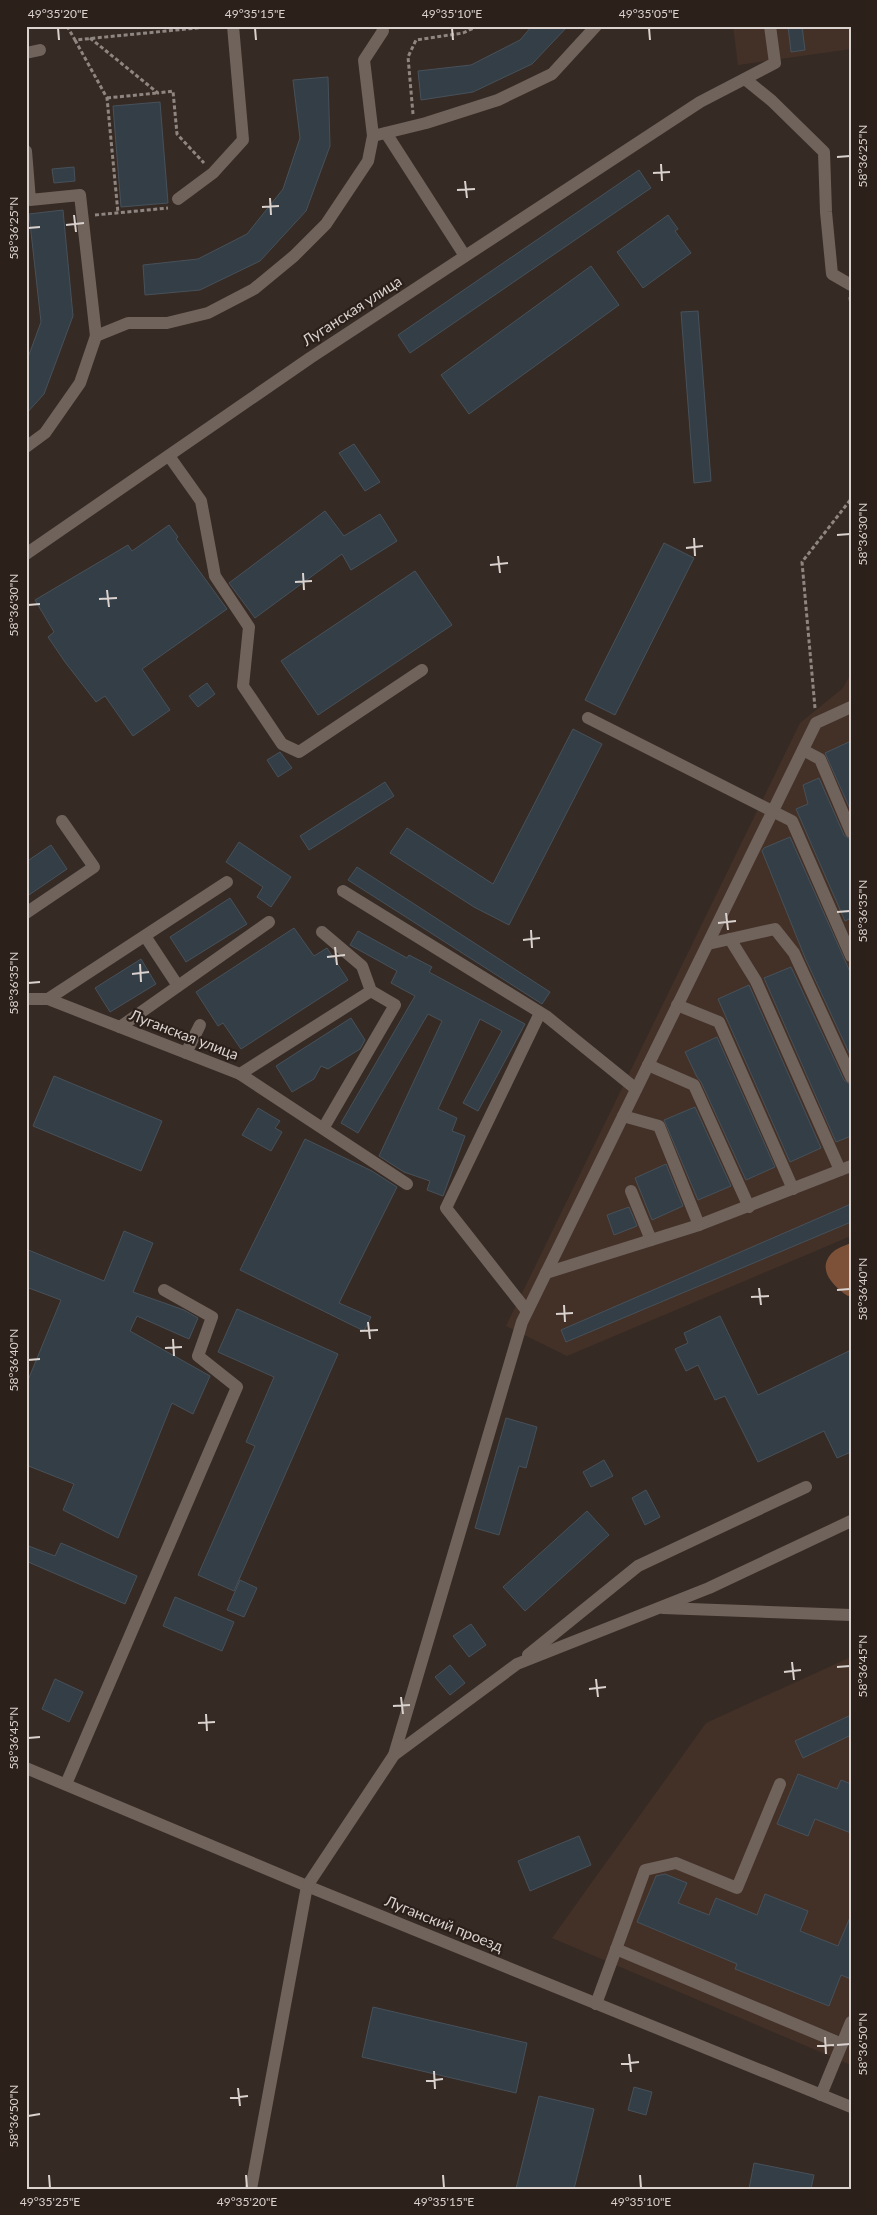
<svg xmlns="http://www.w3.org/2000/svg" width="877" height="2215" viewBox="0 0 877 2215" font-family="Lato,sans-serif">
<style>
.built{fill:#433128}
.water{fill:#7d5038}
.building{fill:#343e47;stroke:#47515a}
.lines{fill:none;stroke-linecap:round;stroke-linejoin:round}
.path{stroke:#908681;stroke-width:3;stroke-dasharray:4 2.5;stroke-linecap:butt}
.minor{stroke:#70635c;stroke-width:12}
.ticks{fill:none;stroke:#dad2ce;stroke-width:2}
.labels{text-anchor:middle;stroke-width:4.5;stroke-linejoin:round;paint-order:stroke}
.street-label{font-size:15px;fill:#dad2ce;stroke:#2c201b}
.neatline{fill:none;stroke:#dad2ce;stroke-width:2}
.ticks-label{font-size:12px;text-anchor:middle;fill:#dad2ce}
</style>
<rect width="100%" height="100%" fill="#362a24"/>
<g class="built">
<polygon points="733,26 851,26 851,49 738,65"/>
<polygon points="851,673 851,1236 567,1356 506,1326 800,723 843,688"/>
<polygon points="851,1657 851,2065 552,1938 706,1723"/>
</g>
<path class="water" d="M851 1243V1295L848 1296C834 1287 815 1269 833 1252 837 1248 846 1245 851 1243Z"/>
<g class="building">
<polygon points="532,26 568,26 532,64 473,92 421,100 418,71 471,65 520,40"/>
<polygon points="788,26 802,26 805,50 791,52"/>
<polygon points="328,77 330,146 306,211 260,261 200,290 145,295 143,265 198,259 247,234 283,189 300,138 293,80"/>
<polygon points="160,102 168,203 121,207 113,106"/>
<polygon points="74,167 75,181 54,183 52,169"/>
<polygon points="639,170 651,188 410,353 398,335"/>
<polygon points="63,210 73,316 44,394 26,414 26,363 41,322 29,214"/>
<polygon points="668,215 678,229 675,231 691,253 643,288 617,252"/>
<polygon points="591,266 619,305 469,414 441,375"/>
<polygon points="698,311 711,481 694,483 681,312"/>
<polygon points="354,444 380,482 365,491 339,453"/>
<polygon points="325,511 344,536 380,514 397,541 351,570 342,554 255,618 229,583"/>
<polygon points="169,525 178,537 176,539 227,609 142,669 170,710 133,736 105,696 96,702 65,662 48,637 54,632 35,600 128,545 132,551"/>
<polygon points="664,543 694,558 615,715 585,700"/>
<polygon points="415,571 452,625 318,715 281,661"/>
<polygon points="207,683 215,694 198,707 189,696"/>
<polygon points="573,729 602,744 509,925 474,907 390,853 407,828 493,884"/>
<polygon points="851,741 851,811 825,753"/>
<polygon points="280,752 292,768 278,777 267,760"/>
<polygon points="819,778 844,835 851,840 851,918 845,921 796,809 808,804 803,785"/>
<polygon points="385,782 394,796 309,850 300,836"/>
<polygon points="790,837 851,974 851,1057 806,960 762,851 764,848"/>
<polygon points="239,842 291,877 271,907 257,897 263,887 226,862"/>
<polygon points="51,845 67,869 26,897 26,862"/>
<polygon points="357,867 550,992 542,1004 348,880"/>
<polygon points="230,898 247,924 186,962 170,937"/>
<polygon points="294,928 314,956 327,948 348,980 241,1049 223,1023 218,1026 196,992"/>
<polygon points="358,931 407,958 409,955 432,967 429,972 525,1024 478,1111 463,1103 502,1031 480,1019 438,1109 457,1118 452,1131 465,1136 443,1196 427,1190 430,1181 404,1172 379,1156 442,1021 428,1014 358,1133 341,1123 415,996 391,983 397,971 350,945"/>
<polygon points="141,959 156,984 110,1012 95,988"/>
<polygon points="791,967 844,1080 851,1085 851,1136 836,1142 764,978"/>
<polygon points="749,985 821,1148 790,1162 718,999"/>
<polygon points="351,1018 365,1040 360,1049 328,1069 321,1066 314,1079 292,1092 276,1066"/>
<polygon points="717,1037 775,1167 746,1180 701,1082 697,1077 685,1052"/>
<polygon points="54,1076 162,1121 141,1171 33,1126"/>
<polygon points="695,1107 731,1186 698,1200 664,1120"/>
<polygon points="258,1108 280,1121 275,1128 282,1132 271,1151 242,1135"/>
<polygon points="305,1139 372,1171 397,1187 339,1303 371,1317 364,1331 240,1270"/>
<polygon points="666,1164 683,1206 652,1220 635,1178"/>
<polygon points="851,1204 851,1222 566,1342 561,1330"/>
<polygon points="629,1207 637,1226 614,1235 607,1215"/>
<polygon points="124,1231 153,1243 133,1292 184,1310 198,1318 189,1339 137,1316 130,1331 210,1376 193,1414 172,1403 118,1538 63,1510 74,1484 26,1465 26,1385 61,1300 26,1287 26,1249 104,1281"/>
<polygon points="237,1309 338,1354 234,1591 198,1575 255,1446 246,1442 274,1377 218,1352"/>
<polygon points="720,1316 758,1395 851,1350 851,1452 837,1458 824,1431 758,1462 725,1396 715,1400 698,1365 686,1371 675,1349 688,1343 684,1333"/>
<polygon points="506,1418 537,1427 526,1468 519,1466 499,1535 475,1528"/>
<polygon points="604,1460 613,1476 591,1487 583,1472"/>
<polygon points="646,1490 660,1517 645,1525 632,1498"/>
<polygon points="587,1511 609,1535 525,1611 503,1587"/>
<polygon points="61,1543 137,1576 125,1604 26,1561 26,1545 55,1556"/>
<polygon points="240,1580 257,1588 244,1617 227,1610"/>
<polygon points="175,1597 234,1622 222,1651 163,1626"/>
<polygon points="471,1624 486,1645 469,1657 453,1636"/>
<polygon points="450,1665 465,1683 450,1695 435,1677"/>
<polygon points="55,1679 83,1692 69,1722 42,1709"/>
<polygon points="851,1715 851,1735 803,1758 795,1741"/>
<polygon points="798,1774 837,1789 841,1780 851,1784 851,1833 815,1819 808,1836 777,1824"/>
<polygon points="579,1836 591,1865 530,1891 518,1861"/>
<polygon points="665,1874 687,1883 678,1903 709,1915 716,1898 757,1915 765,1894 808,1911 800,1931 838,1946 851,1915 851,1979 841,1975 829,2006 735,1969 737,1964 637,1922 656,1876"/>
<polygon points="373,2007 527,2043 516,2093 362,2057"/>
<polygon points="634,2087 652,2092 646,2115 628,2110"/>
<polygon points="539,2096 594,2109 574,2189 516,2189"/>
<polygon points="754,2163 814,2175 811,2189 749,2189"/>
</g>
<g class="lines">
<g class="path">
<polyline points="67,26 75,40 217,26"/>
<polyline points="90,38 158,93 173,91 177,134 204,163"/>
<polyline points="75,40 107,98 118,213"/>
<polyline points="107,98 157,93"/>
<polyline points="413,114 408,57 416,40 463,33 478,26"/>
<polyline points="95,215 168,208"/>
<polyline points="850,297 851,306"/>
<polyline points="815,708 802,562 851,499"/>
</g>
<g class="minor">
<polyline points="26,53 40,50"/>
<polyline points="745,79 772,101 824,152 826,212 832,274 851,285"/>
<polyline points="386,133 465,256"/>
<polyline points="373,136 364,60 383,31 382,26"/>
<polyline points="26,151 30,200 80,195 96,336"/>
<polyline points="178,199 213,173 243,140 233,26"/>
<polyline points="26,447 45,433 80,383 96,336 128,323 167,323 208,313 254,289 294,256 326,224 368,161 373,136 426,123 498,100 552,74 596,26"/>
<polyline points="169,456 201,501 215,576 249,627 243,686 282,744 299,752 422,670"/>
<polyline points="26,554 310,358 700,102 775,63 770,26"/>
<polyline points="588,718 792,821 851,956"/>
<polyline points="803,750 820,759 851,832"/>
<polyline points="343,891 546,1016 636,1089"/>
<polyline points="26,913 94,867 62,821"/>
<polyline points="322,932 362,966 371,991 395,1005 324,1127"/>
<polyline points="145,936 178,986"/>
<polyline points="730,939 756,981 840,1170"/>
<polyline points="708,944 775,929 794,953 851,1077"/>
<polyline points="26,999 48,999 240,1074 371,991"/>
<polyline points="48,999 227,882"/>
<polyline points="677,1005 719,1022 793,1189"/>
<polyline points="120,1027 269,922"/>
<polyline points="186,1053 200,1025"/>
<polyline points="648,1065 694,1085 749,1207"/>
<polyline points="240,1074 407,1184"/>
<polyline points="623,1116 659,1126 699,1225"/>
<polyline points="631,1191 651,1240"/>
<polyline points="546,1273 699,1225 851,1166"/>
<polyline points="527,1311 446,1208 540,1013"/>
<polyline points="663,1608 851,1615"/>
<polyline points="528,1655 638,1566 806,1487"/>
<polyline points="394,1755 517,1664 709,1588 851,1521"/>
<polyline points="26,1768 307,1886 851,2107"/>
<polyline points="66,1784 237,1387 198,1356 212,1317 164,1290"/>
<polyline points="616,1949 842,2044"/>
<polyline points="596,2004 645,1870 676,1863 737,1888 780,1784"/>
<polyline points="821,2095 851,2022"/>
<polyline points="251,2189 307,1886 394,1755 522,1322 816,723 851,707"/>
</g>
</g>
<path class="ticks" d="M58 28 59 40M255 28 256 40M452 28 453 40M649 28 650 40M837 157 850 156M661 164 662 181M653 173 670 172M465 181 467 198M457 190 475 189M270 198 271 215M262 207 279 206M74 215 76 232M66 225 84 223M28 228 40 227M837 535 850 534M694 538 695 556M686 548 703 546M498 556 500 573M490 565 508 563M303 573 304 590M295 582 312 581M107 590 109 607M99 599 117 598M28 605 40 604M837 912 850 911M726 913 728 930M718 923 736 921M531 930 532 948M523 940 540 938M335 947 337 965M327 957 345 955M140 964 141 982M132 974 149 972M28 983 40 982M759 1288 761 1305M837 1290 850 1289M751 1297 769 1296M564 1305 565 1322M556 1314 573 1313M368 1322 370 1339M360 1331 378 1330M173 1339 174 1356M165 1348 182 1347M28 1360 40 1359M792 1662 794 1680M837 1667 850 1666M784 1672 801 1670M596 1679 598 1697M589 1689 606 1687M401 1697 403 1714M393 1706 410 1705M206 1714 207 1731M198 1723 215 1722M28 1738 40 1737M825 2037 826 2054M837 2045 850 2044M817 2046 834 2045M629 2054 631 2072M621 2064 639 2062M434 2071 435 2089M426 2081 443 2079M238 2088 240 2106M230 2098 248 2096M28 2116 40 2114M49 2175 50 2188M246 2175 247 2188M443 2175 444 2188M640 2175 641 2188"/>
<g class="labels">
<g class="street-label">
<text transform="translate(352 311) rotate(-33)" y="5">Луганская улица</text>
<text transform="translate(184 1035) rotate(21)" y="5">Луганская улица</text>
<text transform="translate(444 1924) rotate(22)" y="5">Луганский проезд</text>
</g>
</g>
<rect width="877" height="2215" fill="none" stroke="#2c201b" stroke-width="55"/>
<rect x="28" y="28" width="822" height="2160" class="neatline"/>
<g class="ticks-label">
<text x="58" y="18">49°35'20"E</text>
<text x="255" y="18">49°35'15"E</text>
<text x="452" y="18">49°35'10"E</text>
<text x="649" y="18">49°35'05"E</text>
<text transform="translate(863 156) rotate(-90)" y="4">58°36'25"N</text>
<text transform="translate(14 228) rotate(-90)" y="4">58°36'25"N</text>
<text transform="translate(863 534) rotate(-90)" y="4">58°36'30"N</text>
<text transform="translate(14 605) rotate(-90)" y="4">58°36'30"N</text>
<text transform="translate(863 911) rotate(-90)" y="4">58°36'35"N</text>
<text transform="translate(14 983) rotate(-90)" y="4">58°36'35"N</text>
<text transform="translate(863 1289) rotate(-90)" y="4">58°36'40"N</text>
<text transform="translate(14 1360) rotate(-90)" y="4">58°36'40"N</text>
<text transform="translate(863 1666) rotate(-90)" y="4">58°36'45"N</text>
<text transform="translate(14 1738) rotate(-90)" y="4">58°36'45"N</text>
<text transform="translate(863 2044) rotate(-90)" y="4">58°36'50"N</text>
<text transform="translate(14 2116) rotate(-90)" y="4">58°36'50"N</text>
<text x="50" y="2206">49°35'25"E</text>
<text x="247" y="2206">49°35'20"E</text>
<text x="444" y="2206">49°35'15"E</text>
<text x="641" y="2206">49°35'10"E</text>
</g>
</svg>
